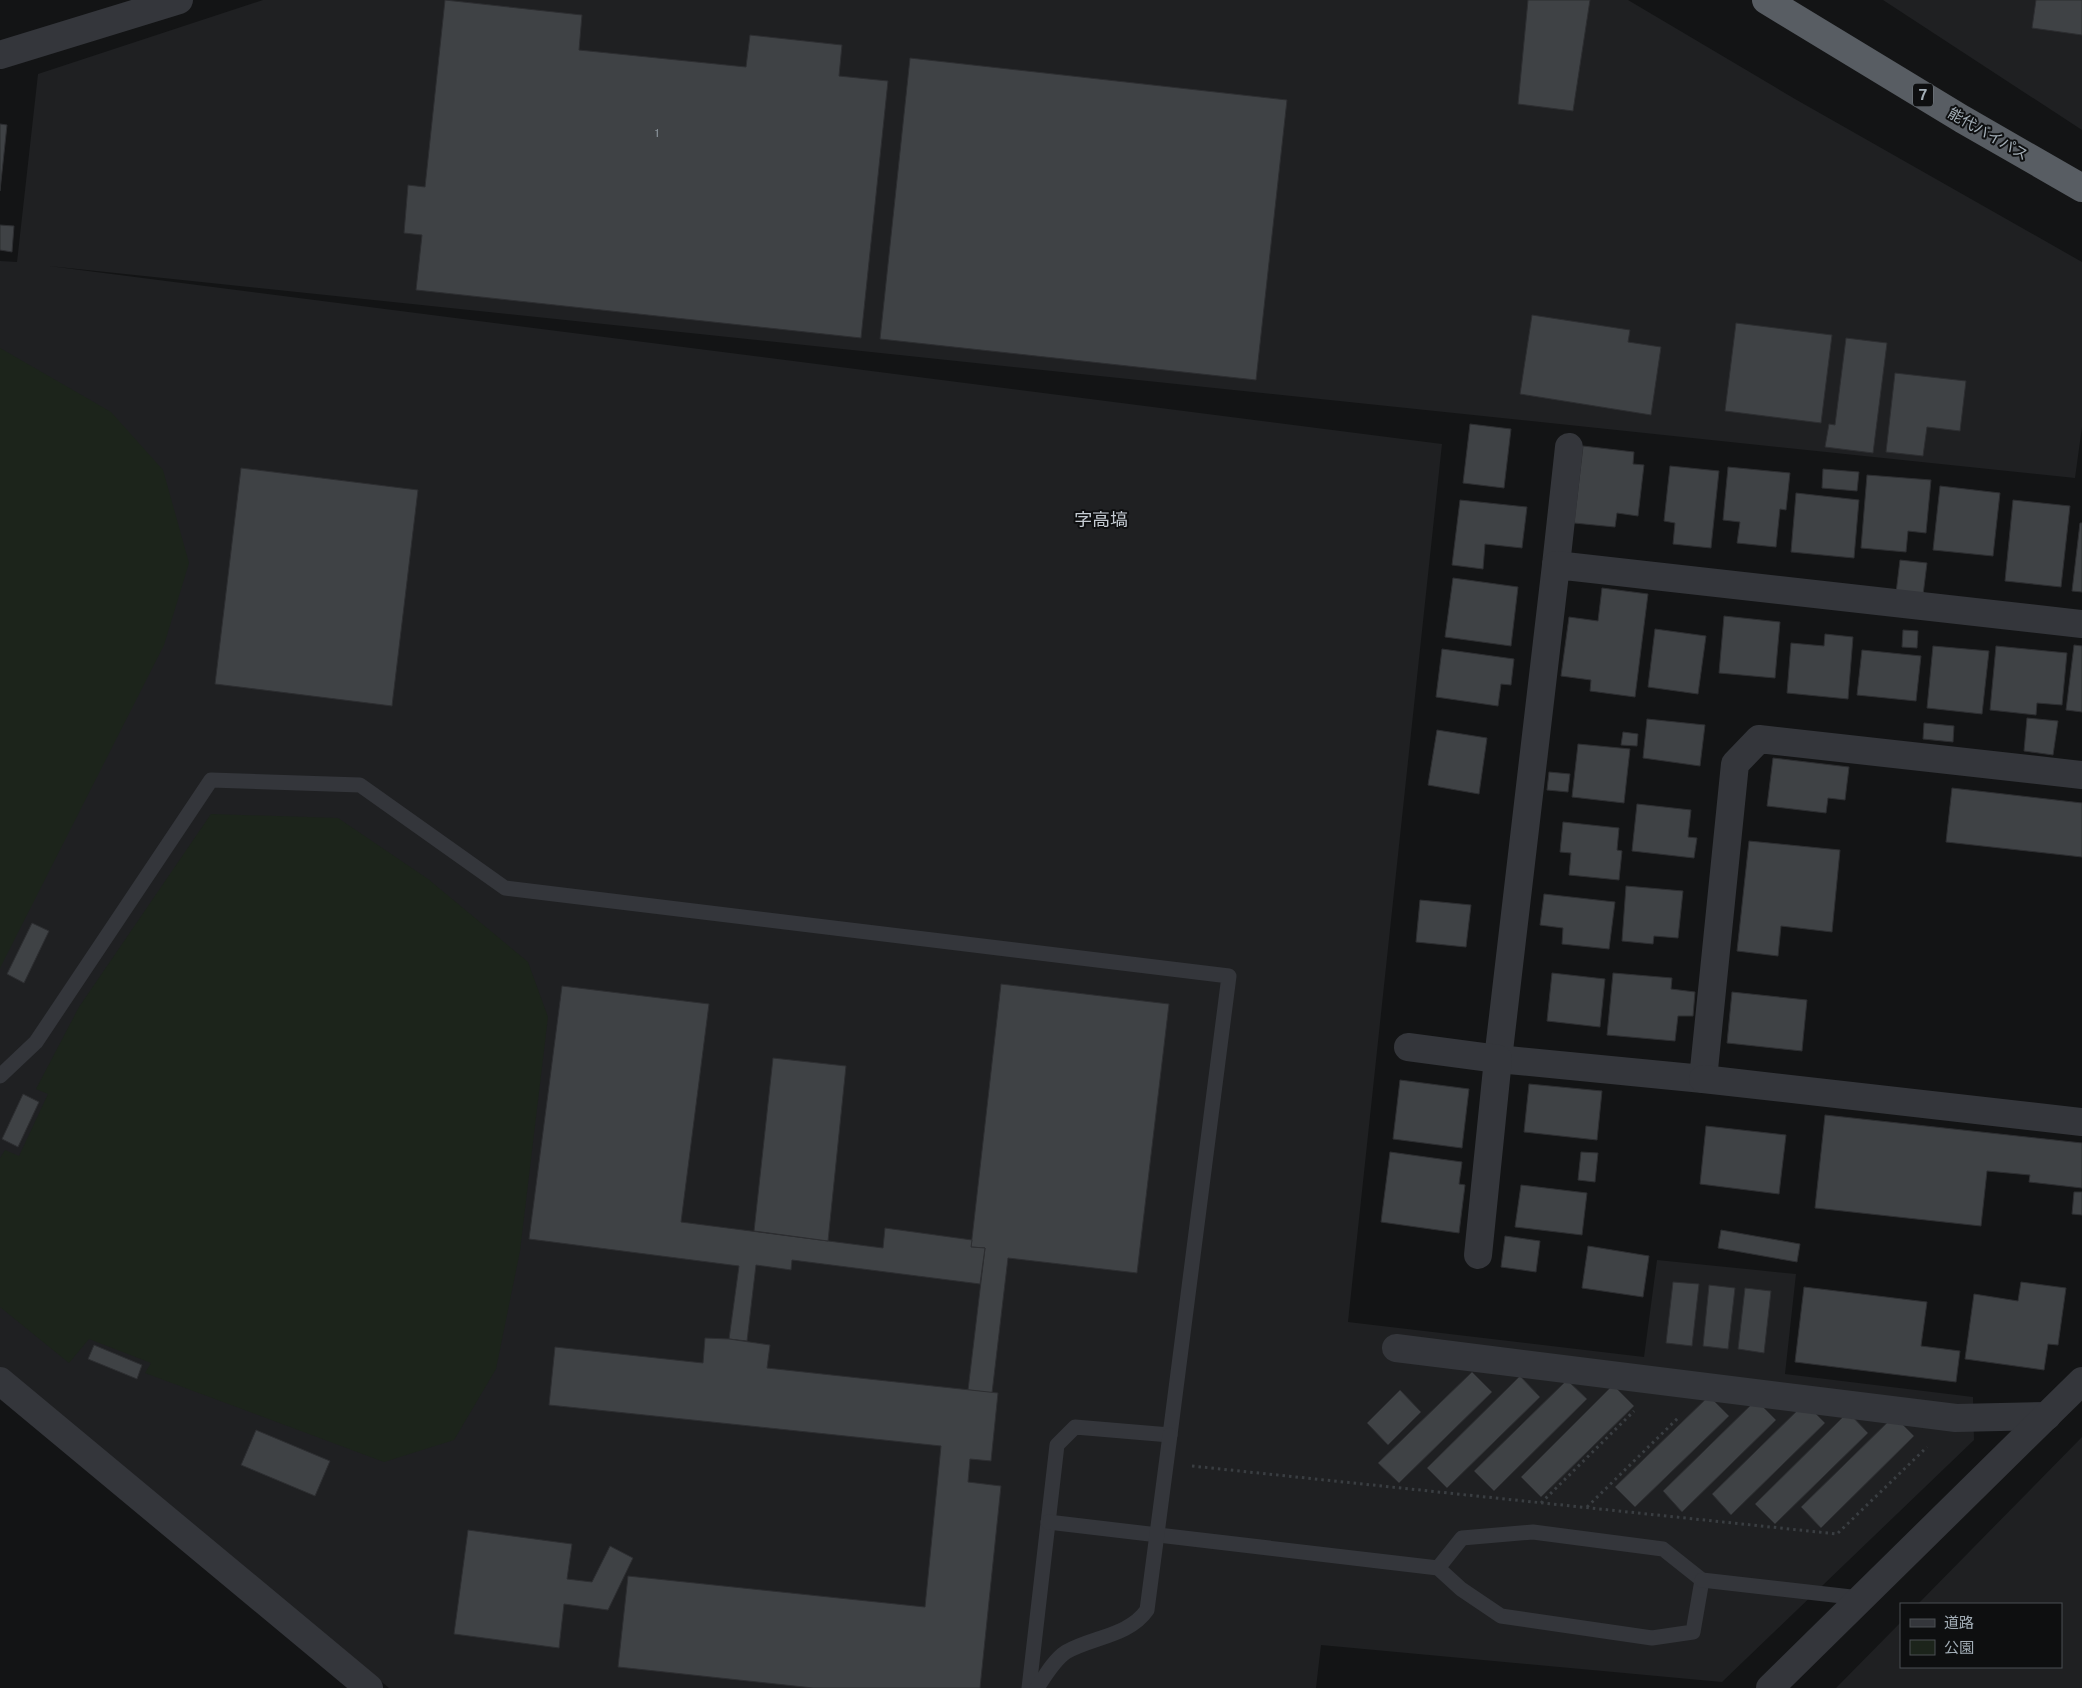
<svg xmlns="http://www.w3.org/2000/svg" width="2082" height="1688" viewBox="0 0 2082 1688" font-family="'Public Sans','Noto Sans JP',sans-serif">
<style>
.built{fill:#1f2022}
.green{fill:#1c241b}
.building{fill:#3f4245;stroke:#2d2e31}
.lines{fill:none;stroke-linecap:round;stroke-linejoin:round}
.path{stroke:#3a3e42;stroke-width:3;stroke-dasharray:2.5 4;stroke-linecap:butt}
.service{stroke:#34363b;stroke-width:15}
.minor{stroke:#34363b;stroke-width:28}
.trunk{stroke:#585d63;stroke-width:28}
.labels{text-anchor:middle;stroke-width:4;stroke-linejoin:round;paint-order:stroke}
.number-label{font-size:12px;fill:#8a939a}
.shield{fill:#0e0f10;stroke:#767e85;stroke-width:1}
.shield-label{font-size:14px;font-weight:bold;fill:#a3aeb7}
.street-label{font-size:15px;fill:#a3aeb7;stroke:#0e0f10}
.quarter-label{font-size:18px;fill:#c5ccd3;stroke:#0e0f10}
</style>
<rect width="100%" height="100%" fill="#131415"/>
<g class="built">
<polygon points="263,0 1628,0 1795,99 2082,262 2082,427 2075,478 49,266 1442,444 1348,1322 1644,1357 1657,1260 1796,1274 1785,1374 1973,1397 1974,1440 1722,1682 1321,1645 1316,1688 389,1688 0,1370 0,261 17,262 38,74"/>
<polygon points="1883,0 2082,0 2082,130"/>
<polygon points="2082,1437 2082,1688 1836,1688 1901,1622 1901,1667 2061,1667 2061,1604 1918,1604"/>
</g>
<g class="green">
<polygon points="0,348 111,412 163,470 189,563 164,645 0,968"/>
<polygon points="211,814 338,818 428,879 528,962 548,1017 520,1251 496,1369 454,1440 384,1462 145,1373 151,1363 89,1339 69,1363 0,1307 0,1158 5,1150 19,1156 48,1094 36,1089 79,1007"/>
</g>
<g class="building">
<polygon points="445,0 582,15 579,50 746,67 750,35 842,45 839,76 888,81 861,338 416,290 422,235 404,233 408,185 425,187"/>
<polygon points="1528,0 1590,0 1573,111 1518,104"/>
<polygon points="2036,0 2082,0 2082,35 2032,28"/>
<polygon points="910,58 1287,100 1256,380 880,339"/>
<polygon points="0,124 7,125 0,191"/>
<polygon points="0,225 14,226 12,252 0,250"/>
<polygon points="1532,315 1630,330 1628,342 1661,347 1651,415 1520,394"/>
<polygon points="1736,323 1832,335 1821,423 1725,411"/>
<polygon points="1846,338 1887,343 1873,453 1825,447 1829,424 1835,425"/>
<polygon points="1895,373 1966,381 1960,431 1927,427 1923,456 1886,452"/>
<polygon points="1470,424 1511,429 1504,488 1463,483"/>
<polygon points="1583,446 1634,452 1633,464 1644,465 1638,516 1617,513 1615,527 1574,523"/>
<polygon points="1670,466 1719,471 1711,548 1673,544 1675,523 1664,521"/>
<polygon points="1728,467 1790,473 1786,510 1780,509 1776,547 1737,543 1740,522 1723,520"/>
<polygon points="241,468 418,490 392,706 215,684"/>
<polygon points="1823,469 1859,472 1857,491 1822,488"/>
<polygon points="1867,475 1931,480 1926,533 1908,531 1906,552 1861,548"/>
<polygon points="1940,486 2000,493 1993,556 1933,550"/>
<polygon points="1796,493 1859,500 1854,558 1791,552"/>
<polygon points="1460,500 1527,507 1522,548 1485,544 1483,569 1452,565"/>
<polygon points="2013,500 2070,506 2061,587 2005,581"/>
<polygon points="2080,523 2082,523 2082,592 2072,591"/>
<polygon points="1900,560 1927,563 1923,595 1896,593"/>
<polygon points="1453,578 1518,587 1511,646 1445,637"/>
<polygon points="1602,588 1648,594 1635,697 1590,691 1591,680 1561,676 1569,617 1598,621"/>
<polygon points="1724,616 1780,622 1775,678 1719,673"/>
<polygon points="1655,629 1706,636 1698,694 1648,687"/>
<polygon points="1903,630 1918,631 1917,648 1902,647"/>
<polygon points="1825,634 1853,637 1848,699 1787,693 1791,643 1824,646"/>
<polygon points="2074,645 2082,646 2082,712 2066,710"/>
<polygon points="1933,646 1989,651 1982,714 1927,708"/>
<polygon points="1996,646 2067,653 2062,705 2037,703 2036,715 1990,710"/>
<polygon points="1442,649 1514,659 1511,685 1501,684 1498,706 1436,697"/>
<polygon points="1862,650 1921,656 1916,701 1857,695"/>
<polygon points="2027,718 2058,721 2053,755 2024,751"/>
<polygon points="1647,719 1705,725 1700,766 1643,758"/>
<polygon points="1924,723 1954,726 1953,742 1923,739"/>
<polygon points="1437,730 1487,738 1479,794 1428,785"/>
<polygon points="1623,732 1638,734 1637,746 1621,745"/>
<polygon points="1578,744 1630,749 1624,803 1572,797"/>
<polygon points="1773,758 1849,767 1845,800 1828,798 1826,813 1767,806"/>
<polygon points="1549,772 1570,774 1568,792 1547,790"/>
<polygon points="1952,788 2082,803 2082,857 1946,842"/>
<polygon points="1637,804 1691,810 1688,837 1697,838 1694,858 1632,851"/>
<polygon points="1563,822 1619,828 1617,850 1622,851 1619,880 1569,875 1571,853 1560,852"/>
<polygon points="1749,841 1840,850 1832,932 1781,926 1778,956 1737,951"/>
<polygon points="1626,886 1683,891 1678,938 1654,936 1653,944 1622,941"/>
<polygon points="1544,894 1615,902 1609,949 1562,944 1563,928 1540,925"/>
<polygon points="1420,900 1471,905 1466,947 1416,942"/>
<polygon points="32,923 49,931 24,983 7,974"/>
<polygon points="1552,973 1605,979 1600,1027 1547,1021"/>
<polygon points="1613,973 1672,978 1671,989 1695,992 1693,1016 1678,1016 1675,1041 1607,1035"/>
<polygon points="1001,984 1169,1004 1137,1273 1008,1258 992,1393 968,1390 985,1248 971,1247"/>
<polygon points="562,986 709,1004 681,1222 883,1248 885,1228 972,1240 971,1247 985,1248 980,1284 792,1260 791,1270 756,1265 747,1341 729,1339 739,1266 529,1239"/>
<polygon points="1732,992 1807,1000 1802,1051 1727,1043"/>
<polygon points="773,1058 846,1066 828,1241 754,1231"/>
<polygon points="1400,1080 1469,1089 1462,1148 1393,1139"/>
<polygon points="1529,1084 1602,1091 1597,1140 1524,1132"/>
<polygon points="23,1094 39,1102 18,1147 2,1139"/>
<polygon points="1825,1115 2082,1143 2082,1188 2029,1182 2030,1175 1987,1171 1981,1226 1815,1208"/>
<polygon points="1706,1126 1786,1135 1779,1194 1700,1184"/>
<polygon points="1390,1152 1462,1162 1459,1184 1465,1185 1459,1233 1381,1222"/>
<polygon points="1581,1152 1598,1153 1595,1182 1578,1180"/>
<polygon points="1521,1185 1587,1193 1582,1235 1515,1227"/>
<polygon points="2074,1192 2082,1192 2082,1215 2072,1214"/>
<polygon points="1721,1230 1800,1244 1797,1262 1718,1248"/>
<polygon points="1505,1236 1540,1241 1536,1272 1501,1267"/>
<polygon points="1588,1246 1649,1256 1643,1297 1582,1288"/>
<polygon points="1673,1282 1699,1284 1692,1346 1666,1343"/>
<polygon points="2021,1282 2066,1288 2058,1345 2048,1344 2044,1370 1965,1359 1974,1294 2018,1301"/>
<polygon points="1709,1285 1735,1288 1728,1349 1703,1346"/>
<polygon points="1804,1287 1927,1302 1921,1346 1960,1351 1956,1382 1795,1362"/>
<polygon points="1745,1288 1771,1291 1764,1353 1738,1349"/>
<polygon points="705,1338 729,1339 770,1345 767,1368 998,1393 991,1461 970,1459 968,1482 1001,1486 980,1688 813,1688 618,1667 628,1576 925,1607 941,1446 549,1405 555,1347 703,1363"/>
<polygon points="94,1345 142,1365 137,1379 88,1359"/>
<polygon points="1472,1372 1492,1392 1399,1483 1378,1463"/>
<polygon points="1520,1376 1540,1397 1447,1488 1427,1468"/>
<polygon points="1567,1380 1587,1399 1494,1491 1474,1471"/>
<polygon points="1613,1385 1634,1406 1541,1497 1521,1477"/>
<polygon points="1400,1390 1421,1412 1388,1445 1367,1423"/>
<polygon points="1709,1396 1729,1416 1635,1507 1615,1487"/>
<polygon points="1756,1400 1776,1420 1682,1512 1663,1491"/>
<polygon points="1805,1403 1825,1423 1731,1515 1712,1494"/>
<polygon points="1848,1412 1868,1433 1775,1524 1755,1504"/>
<polygon points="1894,1416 1914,1436 1821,1528 1801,1507"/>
<polygon points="256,1430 330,1461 315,1496 241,1465"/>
<polygon points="468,1530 572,1544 567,1579 592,1582 610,1546 633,1558 608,1610 564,1604 559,1648 454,1634"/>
</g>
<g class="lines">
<g class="path">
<polyline points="1192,1466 1837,1534 1927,1447"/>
<polyline points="1541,1503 1634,1411"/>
<polyline points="1587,1507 1679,1417"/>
</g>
<g class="service">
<polyline points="0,1076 36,1042 211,780 360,785 505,888 1229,976 1170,1435 1075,1427 1057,1445 1029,1688"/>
<polyline points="1048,1522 1438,1568 1462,1538 1533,1532 1663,1549 1702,1580 1693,1632 1652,1638 1501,1616 1461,1589 1438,1568"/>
<polyline points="1702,1580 1860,1598"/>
<path d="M1037 1688C1045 1676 1054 1660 1066 1652 1092 1637 1129 1636 1147 1610L1170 1435"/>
</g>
<g class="minor">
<polyline points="0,55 179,0"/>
<polyline points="1556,565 1569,447"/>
<polyline points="2082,624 1556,565 1498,1059 1703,1079 1735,764 1759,739 2082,775"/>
<polyline points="1408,1047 1498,1059 1478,1255"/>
<polyline points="1703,1079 2082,1122"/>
<polyline points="1396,1348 1956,1418 2047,1416"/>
<polyline points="0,1381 369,1688"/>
<polyline points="1770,1688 2082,1381"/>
</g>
<polyline class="trunk" points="1766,0 1962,119 2082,188"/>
</g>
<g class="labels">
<g class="number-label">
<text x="657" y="137">1</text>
</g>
<rect class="shield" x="1913" y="83.5" width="20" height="23" rx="4"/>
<g class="shield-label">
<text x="1923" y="100">7</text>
</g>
<g class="street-label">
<text transform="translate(1988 134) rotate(30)" y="5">能代バイパス</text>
</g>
<g class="quarter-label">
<text x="1101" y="526">字高塙</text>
</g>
</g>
<rect x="1900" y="1603" width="162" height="65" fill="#0e0f10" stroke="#4a4f53"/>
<rect x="1910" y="1619" width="25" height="8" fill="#34363b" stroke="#4a4f53"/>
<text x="1944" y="1628" font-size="15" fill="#a3aeb7">道路</text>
<rect x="1910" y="1640" width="25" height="15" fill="#1c241b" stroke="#4a4f53"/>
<text x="1944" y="1653" font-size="15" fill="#a3aeb7">公園</text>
</svg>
